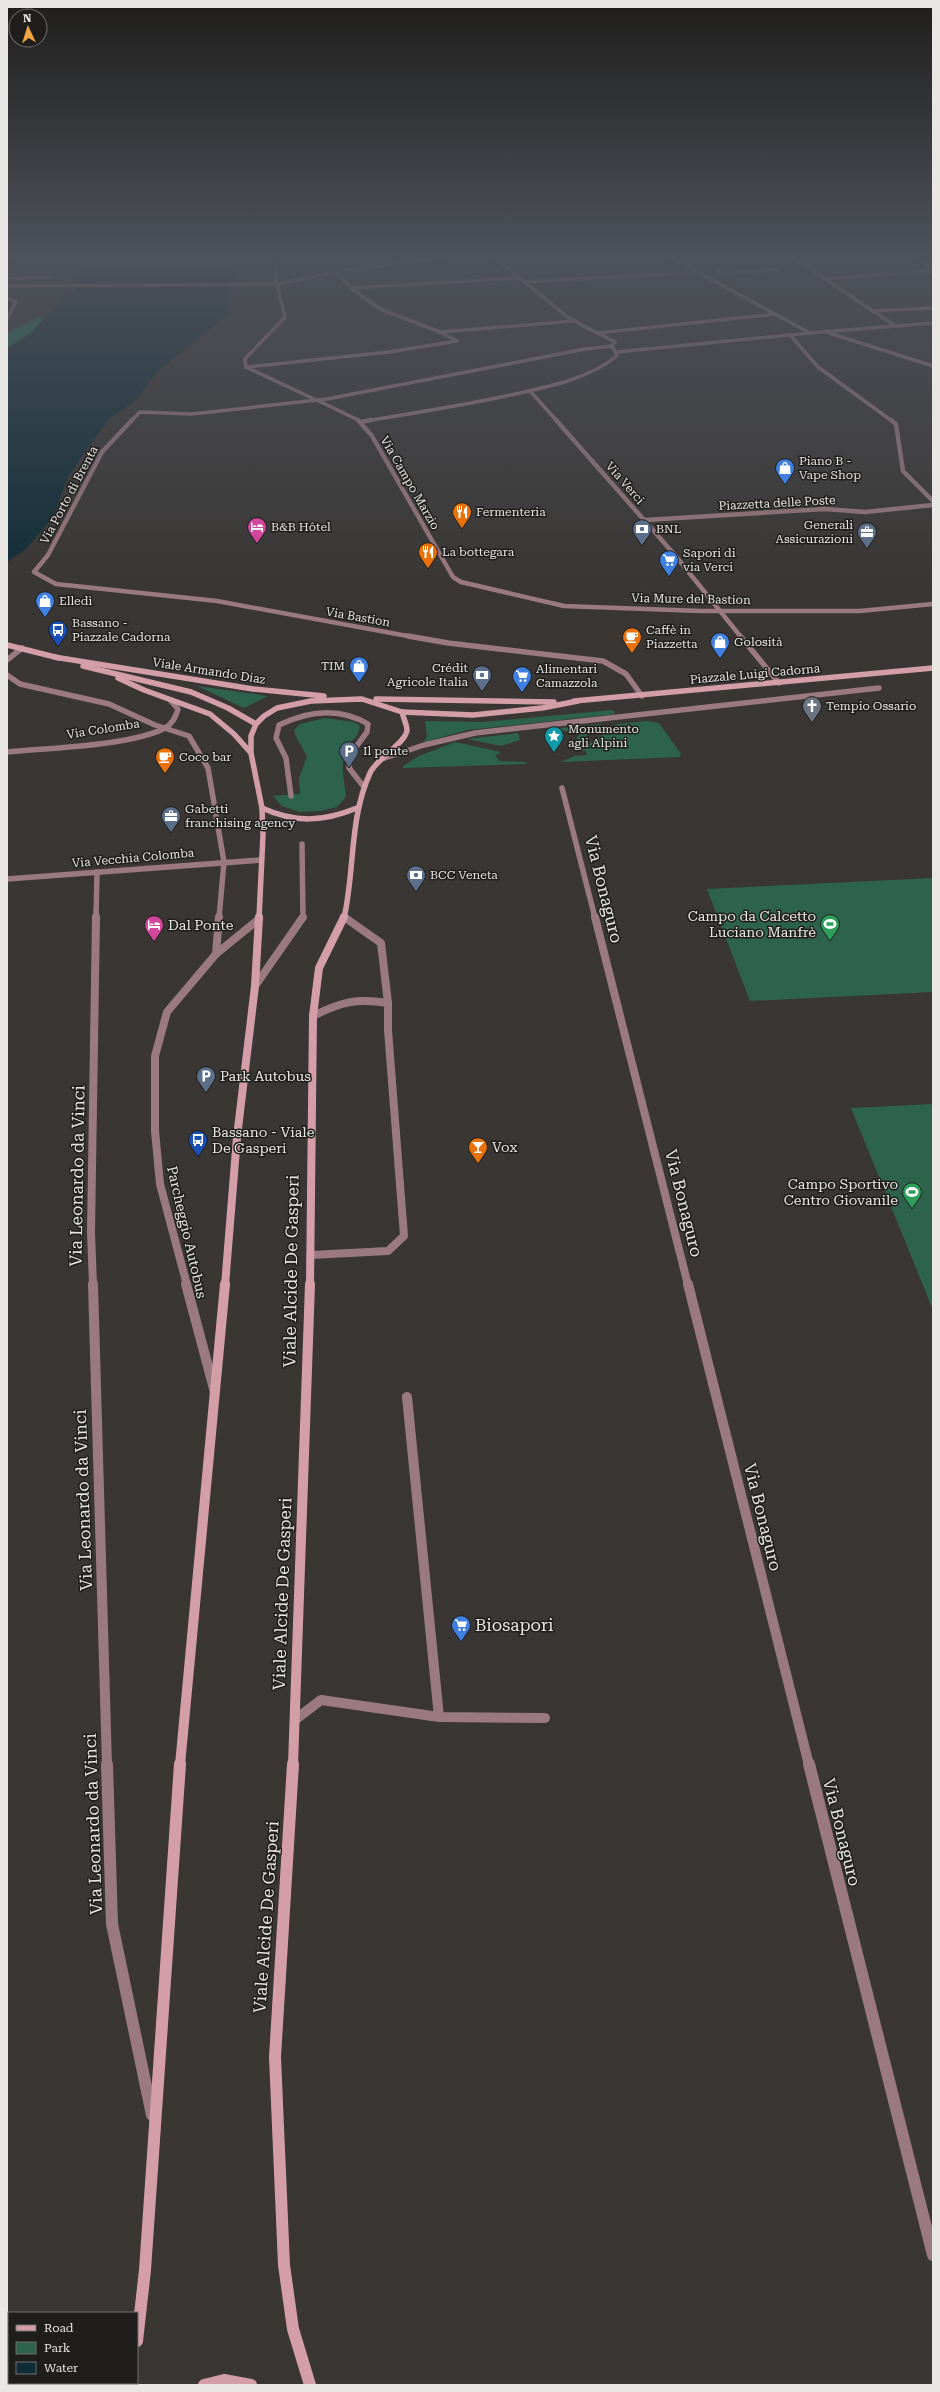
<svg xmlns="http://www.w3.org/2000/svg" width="940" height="2392" viewBox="0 0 940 2392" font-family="'Roboto Serif',serif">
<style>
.green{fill:#2d634d}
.forest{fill:#1d7656}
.water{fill:#0f2c36}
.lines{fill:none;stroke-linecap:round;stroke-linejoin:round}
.service-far2{stroke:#9b7980;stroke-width:5.5}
.service-far1{stroke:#9b7980;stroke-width:8}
.service{stroke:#9b7980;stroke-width:10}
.pedestrian{stroke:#9b7980;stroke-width:3.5}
.minor-far5{stroke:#9b7980;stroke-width:3.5}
.minor-far4{stroke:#9b7980;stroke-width:4.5}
.minor-far3{stroke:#9b7980;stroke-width:5.5}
.minor-far2{stroke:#9b7980;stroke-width:8}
.minor-far1{stroke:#9b7980;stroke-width:10}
.minor{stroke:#9b7980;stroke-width:12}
.secondary-far3{stroke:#d49ea9;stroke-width:5.5}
.secondary-far2{stroke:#d49ea9;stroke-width:8}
.secondary-far1{stroke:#d49ea9;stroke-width:10}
.secondary{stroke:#d49ea9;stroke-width:12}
.minor-bridge{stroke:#9b7980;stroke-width:3.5}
.labels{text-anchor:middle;stroke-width:3;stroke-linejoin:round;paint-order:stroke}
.far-poi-label{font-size:12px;fill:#e8e7e4;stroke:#1f1e1c;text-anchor:start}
.far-street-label{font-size:12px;fill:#e8e7e4;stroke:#1f1e1c}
.poi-label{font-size:14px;fill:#e8e7e4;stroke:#1f1e1c;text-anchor:start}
.street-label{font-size:14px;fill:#e8e7e4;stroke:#1f1e1c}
.near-street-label{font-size:17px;fill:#e8e7e4;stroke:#1f1e1c}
.near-poi-label{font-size:17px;fill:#e8e7e4;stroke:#1f1e1c;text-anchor:start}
</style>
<rect width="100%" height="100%" fill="#393633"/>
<g class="green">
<polygon points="197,686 268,696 244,708"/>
<polygon points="613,710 615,714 468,730 424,742 427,736 425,721 483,722"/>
<path d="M325 718 354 722 360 726C357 742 350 739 346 749 339 764 345 782 346 797L337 807 321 811 299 812 282 806 273 796 300 794 299 778 307 756 296 737 294 730 300 724Z"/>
<polygon points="647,721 659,723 681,754 679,757 561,762 574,756 587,755 586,751 581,750 617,724"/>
<polygon points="602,724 580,741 576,738 579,736 579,733 553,729"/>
<polygon points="518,733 520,740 501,746 467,739"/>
<polygon points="455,742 501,752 495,756 500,761 526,762 526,764 403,768 403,766 419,756"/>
<polygon points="933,878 933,992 750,1001 707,889"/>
<polygon points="933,1104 933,1310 851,1108"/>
</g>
<polygon class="forest" points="38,318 45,318 31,333 7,348 7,333"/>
<path class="water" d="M86 256H248L264 258 266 266 238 269 227 287 228 315 158 371 134 402 109 419 89 446 67 479 54 516 26 549 7 562V348L31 333 65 295 74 292C79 280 80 268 86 256Z"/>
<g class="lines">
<g class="service-far2">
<polyline points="7,660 22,648"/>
<polyline points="7,675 20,684 109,704 155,725 189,736 208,768 224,862 219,918"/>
<polyline points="379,760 424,745 475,733 879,688"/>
<path d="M291 796 286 758 276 738 279 725C308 711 339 707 368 724L367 732 350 755 349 768 364 787"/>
<polyline points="302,844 303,918"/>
<polyline points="344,917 345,918"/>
</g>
<g class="service-far1">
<polyline points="344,917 381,943 388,1003"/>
<polyline points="216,954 219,917"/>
<polyline points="255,986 303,917"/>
<path d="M311 1255 388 1251 404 1236 388 1030V1003C356 998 341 1002 313 1016"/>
<polyline points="187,1285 160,1184 155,1131 155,1056 167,1012 216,954 259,919"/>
</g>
<g class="service">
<polyline points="186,1284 214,1389"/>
<polyline points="407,1397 439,1717"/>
<polyline points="296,1719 321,1700 439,1717 545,1718"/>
</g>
<g class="pedestrian">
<polyline points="717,272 778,270"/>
<polyline points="7,279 50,277"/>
<polyline points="524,282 701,272"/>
<polyline points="7,286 278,284"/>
<polyline points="351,288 380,309 440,332"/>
<polyline points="873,311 896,326"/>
<polyline points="591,330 598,333 775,314"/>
<polyline points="810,333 933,323"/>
<polyline points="829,333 933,366"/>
</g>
<g class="minor-far5">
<polyline points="493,256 566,316 591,330"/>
<polyline points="668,256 810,333"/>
<polyline points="791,256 873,311 933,308"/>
<polyline points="912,256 933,269"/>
<polyline points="7,262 14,256"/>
<polyline points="336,272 351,288 520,278"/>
<polyline points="824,279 933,271"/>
<polyline points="278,284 336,272 451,256"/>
<polyline points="7,298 16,302 7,319"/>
<polyline points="440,332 574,321"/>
<polyline points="598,333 615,342 612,346"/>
<polyline points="790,335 818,367 892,421"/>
<polyline points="616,352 810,333"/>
<polyline points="246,367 389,352 457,341 440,332"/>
<polyline points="246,367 245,359 285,317 276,280 275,256"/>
<polyline points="246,367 312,398"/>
<polyline points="530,391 557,421"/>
<polyline points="319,401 360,421"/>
<polyline points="131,421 140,412 192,414 327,399 585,349 612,346"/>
<path d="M365 421C415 413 466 405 515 394 551 386 588 379 617 356L612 346"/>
</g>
<g class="minor-far4">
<polyline points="132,420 102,452 48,555 34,572 56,584 217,601 413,637"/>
<polyline points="358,420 372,436 453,577 461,582 564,606 701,611 860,611 933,604"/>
<polyline points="556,420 674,554 741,637"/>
<polyline points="891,420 896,424 903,471 933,501"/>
<polyline points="361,422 371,420"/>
<polyline points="645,520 825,509 865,512 933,505"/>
</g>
<g class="minor-far3">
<polyline points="408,636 448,643 603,661 626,674 642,696"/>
<polyline points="740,636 779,683"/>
<path d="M7 752C47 748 131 746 165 728 172 724 176 717 178 709L170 700"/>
<polyline points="562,788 595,918"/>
<polyline points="7,879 261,860"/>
<polyline points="96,918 97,872"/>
</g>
<g class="minor-far2">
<polyline points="595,917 688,1285"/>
<polyline points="93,1285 91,1232 96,917"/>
</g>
<g class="minor-far1">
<polyline points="93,1284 107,1765"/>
<polyline points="688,1284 809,1765"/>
</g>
<g class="minor">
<polyline points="107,1764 112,1924 152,2115"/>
<polyline points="809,1764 933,2255"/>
</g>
<g class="secondary-far3">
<polyline points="7,645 59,658"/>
<polyline points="54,657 253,689 324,696"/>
<polyline points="83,666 191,692 228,708 256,724"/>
<polyline points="118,678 144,690 210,714 234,734 251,753"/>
<polyline points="376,699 554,702"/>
<polyline points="574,701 933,668"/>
<path d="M262 808C295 823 323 822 357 808"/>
<polyline points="259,918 263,835 262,808 251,753 251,736 256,724 264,716 277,708 311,701 362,699 402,712 473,715 542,708 578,701"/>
<path d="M344 918C355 870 349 819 370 773 376 759 406 743 407 730 407 725 403 717 402 712"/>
</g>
<g class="secondary-far2">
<polyline points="225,1285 237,1137 255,986 259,917"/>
<polyline points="310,1285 313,1016 319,968 344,917"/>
</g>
<g class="secondary-far1">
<polyline points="180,1765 225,1284"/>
<polyline points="293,1765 310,1284"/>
</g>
<g class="secondary">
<polyline points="293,1764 275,2057 284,2265 293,2329 310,2385"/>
<polyline points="137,2341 145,2270 180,1764"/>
<polyline points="131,2385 132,2383"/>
<polyline points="204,2385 224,2380 251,2385"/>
</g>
<polyline class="minor-bridge" points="312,398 319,401"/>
</g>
<linearGradient id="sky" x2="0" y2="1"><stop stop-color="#1f1e1c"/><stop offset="0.43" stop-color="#4e525b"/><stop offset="1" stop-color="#4e525b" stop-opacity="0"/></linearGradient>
<rect width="940" height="591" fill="url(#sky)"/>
<defs>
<g id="shop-pin" transform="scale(1)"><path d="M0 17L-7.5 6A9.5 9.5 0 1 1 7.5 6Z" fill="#3f7fe0" stroke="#1f1e1c"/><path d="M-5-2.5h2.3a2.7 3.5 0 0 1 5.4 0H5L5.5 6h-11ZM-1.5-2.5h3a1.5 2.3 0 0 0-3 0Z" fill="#fff"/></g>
<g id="restaurant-pin" transform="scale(1)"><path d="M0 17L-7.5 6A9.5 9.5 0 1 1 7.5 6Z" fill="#e8710a" stroke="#1f1e1c"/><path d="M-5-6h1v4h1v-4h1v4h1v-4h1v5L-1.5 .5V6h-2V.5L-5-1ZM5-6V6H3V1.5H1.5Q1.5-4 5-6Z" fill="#fff"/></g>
<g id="hotel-pin" transform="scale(1)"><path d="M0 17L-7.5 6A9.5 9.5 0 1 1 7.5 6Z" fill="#d1479c" stroke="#1f1e1c"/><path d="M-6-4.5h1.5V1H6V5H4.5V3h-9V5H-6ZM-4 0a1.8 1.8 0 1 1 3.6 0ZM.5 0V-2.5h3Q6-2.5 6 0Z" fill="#fff"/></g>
<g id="bank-pin" transform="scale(1)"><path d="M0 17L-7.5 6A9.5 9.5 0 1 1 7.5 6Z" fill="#5c6f8a" stroke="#1f1e1c"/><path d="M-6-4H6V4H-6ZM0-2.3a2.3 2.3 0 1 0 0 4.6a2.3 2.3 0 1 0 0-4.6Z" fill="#fff"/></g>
<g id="office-pin" transform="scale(1)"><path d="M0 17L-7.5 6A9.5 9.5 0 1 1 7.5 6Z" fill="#5c6f8a" stroke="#1f1e1c"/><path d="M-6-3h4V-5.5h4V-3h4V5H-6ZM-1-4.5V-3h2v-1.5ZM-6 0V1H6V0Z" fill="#fff"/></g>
<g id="supermarket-pin" transform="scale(1)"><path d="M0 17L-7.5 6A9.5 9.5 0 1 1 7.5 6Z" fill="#3f7fe0" stroke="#1f1e1c"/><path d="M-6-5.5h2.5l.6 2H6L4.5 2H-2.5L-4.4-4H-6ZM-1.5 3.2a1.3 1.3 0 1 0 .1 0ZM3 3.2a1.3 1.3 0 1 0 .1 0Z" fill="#fff"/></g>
<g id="bus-pin" transform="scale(1)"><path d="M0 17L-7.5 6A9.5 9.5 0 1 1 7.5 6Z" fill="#1a4fb4" stroke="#1f1e1c"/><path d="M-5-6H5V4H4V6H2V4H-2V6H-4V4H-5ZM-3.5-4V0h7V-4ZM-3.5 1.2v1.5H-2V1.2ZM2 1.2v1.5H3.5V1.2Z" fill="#fff"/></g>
<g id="cafe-pin" transform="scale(1)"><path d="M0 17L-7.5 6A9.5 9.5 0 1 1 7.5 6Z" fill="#e8710a" stroke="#1f1e1c"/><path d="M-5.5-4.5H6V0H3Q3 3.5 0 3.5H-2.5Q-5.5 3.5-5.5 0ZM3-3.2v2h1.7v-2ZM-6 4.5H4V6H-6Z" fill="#fff"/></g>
<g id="church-pin" transform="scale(1)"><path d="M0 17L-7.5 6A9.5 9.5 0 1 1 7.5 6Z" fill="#6b7280" stroke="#1f1e1c"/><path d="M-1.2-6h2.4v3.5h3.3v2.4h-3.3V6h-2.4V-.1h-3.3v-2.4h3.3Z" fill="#fff"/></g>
<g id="sight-pin" transform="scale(1)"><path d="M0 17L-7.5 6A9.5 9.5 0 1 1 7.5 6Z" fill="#0f9aa8" stroke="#1f1e1c"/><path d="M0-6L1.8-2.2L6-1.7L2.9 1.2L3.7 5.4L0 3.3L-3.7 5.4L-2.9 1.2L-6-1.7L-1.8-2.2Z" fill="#fff"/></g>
<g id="parking-pin" transform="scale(1)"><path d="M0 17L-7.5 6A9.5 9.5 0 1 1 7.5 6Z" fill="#5c6f8a" stroke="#1f1e1c"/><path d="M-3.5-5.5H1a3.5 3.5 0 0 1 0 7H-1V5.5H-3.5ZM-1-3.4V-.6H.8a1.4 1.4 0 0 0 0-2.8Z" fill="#fff"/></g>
<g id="stadium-pin" transform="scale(1)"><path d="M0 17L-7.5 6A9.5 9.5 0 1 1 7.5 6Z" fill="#2e9e5b" stroke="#1f1e1c"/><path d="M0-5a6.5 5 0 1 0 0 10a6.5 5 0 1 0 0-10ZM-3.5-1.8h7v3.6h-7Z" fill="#fff"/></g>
<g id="bar-pin" transform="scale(1)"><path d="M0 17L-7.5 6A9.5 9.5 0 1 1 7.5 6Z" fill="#e8710a" stroke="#1f1e1c"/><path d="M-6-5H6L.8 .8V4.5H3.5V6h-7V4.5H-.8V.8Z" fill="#fff"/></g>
</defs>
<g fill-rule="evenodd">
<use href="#shop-pin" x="785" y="468"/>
<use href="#restaurant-pin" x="462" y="512"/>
<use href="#hotel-pin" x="257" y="527"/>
<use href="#bank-pin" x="642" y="529"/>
<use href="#office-pin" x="867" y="532"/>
<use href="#restaurant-pin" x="428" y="552"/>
<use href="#supermarket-pin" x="669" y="560"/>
<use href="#shop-pin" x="45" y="601"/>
<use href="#bus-pin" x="58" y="630"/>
<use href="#cafe-pin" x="632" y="637"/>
<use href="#shop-pin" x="720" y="642"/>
<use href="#shop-pin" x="359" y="666"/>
<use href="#bank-pin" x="482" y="675"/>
<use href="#supermarket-pin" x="522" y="676"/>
<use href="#church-pin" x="812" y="706"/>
<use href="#sight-pin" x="554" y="736"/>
<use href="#parking-pin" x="349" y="751"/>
<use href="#cafe-pin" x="165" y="757"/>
<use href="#office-pin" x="171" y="816"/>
<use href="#bank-pin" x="416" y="875"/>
<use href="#stadium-pin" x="830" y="924"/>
<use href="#hotel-pin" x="154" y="925"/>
<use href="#parking-pin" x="206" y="1076"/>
<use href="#bus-pin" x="198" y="1140"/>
<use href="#bar-pin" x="478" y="1147"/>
<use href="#stadium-pin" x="912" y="1192"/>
<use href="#supermarket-pin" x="461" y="1625"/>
</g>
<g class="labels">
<g class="far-poi-label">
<text x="799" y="465">Piano B -<tspan x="799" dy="14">Vape Shop</tspan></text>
<text x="476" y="516">Fermenteria</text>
<text x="853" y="529" text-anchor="end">Generali<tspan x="853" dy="14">Assicurazioni</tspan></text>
<text x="271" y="531">B&amp;B Hôtel</text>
<text x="656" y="533">BNL</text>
<text x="442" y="556">La bottegara</text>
<text x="683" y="557">Sapori di<tspan x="683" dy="14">via Verci</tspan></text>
<text x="59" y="605">Elledì</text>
<text x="72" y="627">Bassano -<tspan x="72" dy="14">Piazzale Cadorna</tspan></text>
<text x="646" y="634">Caffè in<tspan x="646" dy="14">Piazzetta</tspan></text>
<text x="734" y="646">Golosità</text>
<text x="345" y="670" text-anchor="end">TIM</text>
<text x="468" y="672" text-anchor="end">Crédit<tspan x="468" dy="14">Agricole Italia</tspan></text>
<text x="536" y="673">Alimentari<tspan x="536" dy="14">Camazzola</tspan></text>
<text x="826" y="710">Tempio Ossario</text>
<text x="568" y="733">Monumento<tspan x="568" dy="14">agli Alpini</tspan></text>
<text x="363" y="755">Il ponte</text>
<text x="179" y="761">Coco bar</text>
<text x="185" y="813">Gabetti<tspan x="185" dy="14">franchising agency</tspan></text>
<text x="430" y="879">BCC Veneta</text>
</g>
<g class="far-street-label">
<text transform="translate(410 483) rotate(60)" y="4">Via Campo Marzio</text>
<text transform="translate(625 483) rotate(49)" y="4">Via Verci</text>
<text transform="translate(69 495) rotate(-62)" y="4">Via Porto di Brenta</text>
<text transform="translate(777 503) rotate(-3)" y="4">Piazzetta delle Poste</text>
<text transform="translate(691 599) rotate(1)" y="4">Via Mure del Bastion</text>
<text transform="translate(358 617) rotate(10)" y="4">Via Bastion</text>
<text transform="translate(209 671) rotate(9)" y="4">Viale Armando Diaz</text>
<text transform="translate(755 674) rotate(-5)" y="4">Piazzale Luigi Cadorna</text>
<text transform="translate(103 729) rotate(-9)" y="4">Via Colomba</text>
<text transform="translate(133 858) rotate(-5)" y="4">Via Vecchia Colomba</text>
</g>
<g class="poi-label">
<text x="816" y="921" text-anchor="end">Campo da Calcetto<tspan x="816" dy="16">Luciano Manfrè</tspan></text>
<text x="168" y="930">Dal Ponte</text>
<text x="220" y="1081">Park Autobus</text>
<text x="212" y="1137">Bassano - Viale<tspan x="212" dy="16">De Gasperi</tspan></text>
<text x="492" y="1152">Vox</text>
<text x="898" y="1189" text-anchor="end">Campo Sportivo<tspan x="898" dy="16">Centro Giovanile</tspan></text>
</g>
<g class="street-label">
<text transform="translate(187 1232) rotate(77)" y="5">Parcheggio Autobus</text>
</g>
<g class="near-street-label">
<text transform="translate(604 889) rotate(76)" y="6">Via Bonaguro</text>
<text transform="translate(77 1176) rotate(-89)" y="6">Via Leonardo da Vinci</text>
<text transform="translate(684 1203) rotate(76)" y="6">Via Bonaguro</text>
<text transform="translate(291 1271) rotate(-89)" y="6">Viale Alcide De Gasperi</text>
<text transform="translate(83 1500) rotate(-92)" y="6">Via Leonardo da Vinci</text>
<text transform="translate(763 1517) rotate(76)" y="6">Via Bonaguro</text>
<text transform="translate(282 1594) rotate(-88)" y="6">Viale Alcide De Gasperi</text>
<text transform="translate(93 1824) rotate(-92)" y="6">Via Leonardo da Vinci</text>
<text transform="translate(842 1832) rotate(76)" y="6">Via Bonaguro</text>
<text transform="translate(266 1917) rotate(-86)" y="6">Viale Alcide De Gasperi</text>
</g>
<g class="near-poi-label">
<text x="475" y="1631">Biosapori</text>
</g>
</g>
<rect width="940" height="2392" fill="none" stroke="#e8e7e4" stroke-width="16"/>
<rect x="8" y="2312" width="130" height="72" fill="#1f1e1c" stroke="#6f6e6c"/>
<rect x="16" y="2325" width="20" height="6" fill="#d49ea9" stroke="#6f6e6c"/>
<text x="44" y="2332" font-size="12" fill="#e8e7e4">Road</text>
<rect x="16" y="2342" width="20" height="12" fill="#2d634d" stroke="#6f6e6c"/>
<text x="44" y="2352" font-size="12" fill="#e8e7e4">Park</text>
<rect x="16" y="2362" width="20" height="12" fill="#0f2c36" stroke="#6f6e6c"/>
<text x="44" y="2372" font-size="12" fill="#e8e7e4">Water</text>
<g transform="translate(28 28) rotate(356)"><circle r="19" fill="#1f1e1c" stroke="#6f6e6c"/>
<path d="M0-3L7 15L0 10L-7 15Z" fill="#f0a63f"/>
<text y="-6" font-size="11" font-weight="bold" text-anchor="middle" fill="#e8e7e4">N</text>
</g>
</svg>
